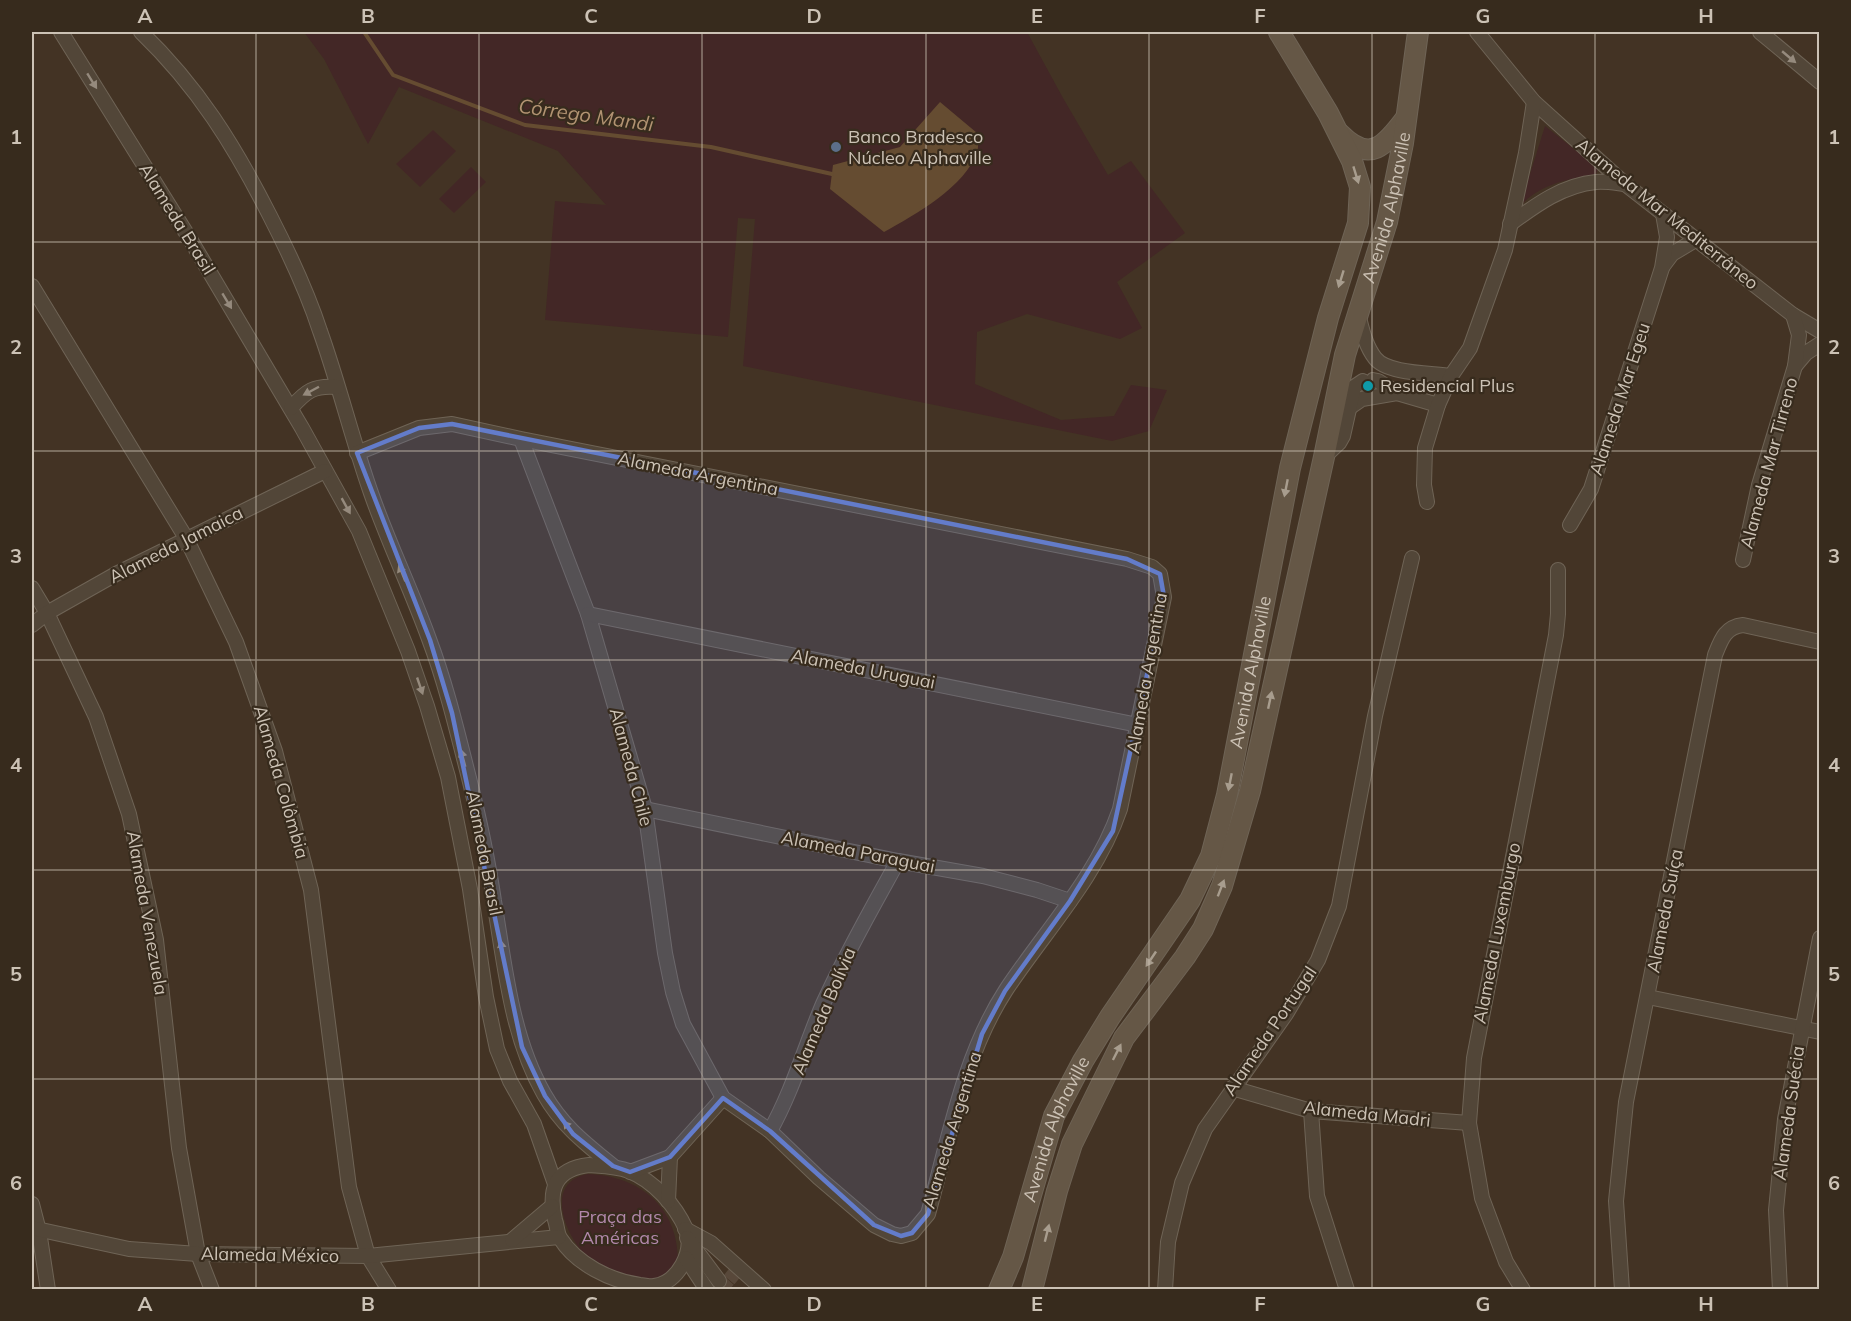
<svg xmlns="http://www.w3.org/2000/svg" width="1851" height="1321" viewBox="0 0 1851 1321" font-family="Mulish,sans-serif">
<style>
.green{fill:#432726}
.water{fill:#654c31}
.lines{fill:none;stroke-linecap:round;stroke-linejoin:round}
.stream{stroke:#654c31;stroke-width:4}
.street-tunnel{stroke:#58483a;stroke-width:14;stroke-dasharray:14 7;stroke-linecap:butt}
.street-casing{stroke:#6f6456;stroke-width:16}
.secondary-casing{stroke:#6f6456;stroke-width:22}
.street{stroke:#524638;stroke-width:14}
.secondary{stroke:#655746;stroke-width:20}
.oneway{fill:#958a7d}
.oneway2{fill:#a89d8e}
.marked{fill:#637cca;fill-opacity:0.2;stroke:#637cca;stroke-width:4.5;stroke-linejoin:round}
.grid{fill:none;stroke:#ccc2b5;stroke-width:1.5;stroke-opacity:0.55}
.service-dot{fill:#5c6f8a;stroke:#372b1d;stroke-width:2}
.culture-dot{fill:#0f9aa8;stroke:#372b1d;stroke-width:2}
.labels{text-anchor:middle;stroke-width:4.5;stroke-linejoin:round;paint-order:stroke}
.poi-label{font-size:18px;fill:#ccc2b5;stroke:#372b1d;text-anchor:start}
.street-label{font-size:18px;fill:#ccc2b5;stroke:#372b1d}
.park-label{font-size:18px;fill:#b288ab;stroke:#372b1d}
.water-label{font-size:20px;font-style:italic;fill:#b29372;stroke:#372b1d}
.neatline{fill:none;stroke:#ccc2b5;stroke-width:2}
.grid-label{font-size:20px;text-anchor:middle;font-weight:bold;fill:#ccc2b5}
</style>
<rect width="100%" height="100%" fill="#433324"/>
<g class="green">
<polygon points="304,32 1027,32 1063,98 1108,175 1131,161 1185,233 1117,282 1142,328 1120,339 1027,314 977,332 975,384 1061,420 1114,416 1131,385 1167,390 1149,431 1112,441 743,366 755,219 738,218 728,337 545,320 555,201 606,205 558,151 399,87 368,144 324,59"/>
<path d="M1545 126 1598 168 1596 174C1566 180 1542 183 1520 206Z"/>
<polygon points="433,130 456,151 420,187 396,164"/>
<polygon points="471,167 486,182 454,213 439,199"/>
<path d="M588 1174C640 1176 678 1207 678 1261 674 1266 668 1275 662 1278 655 1281 647 1279 639 1279 624 1277 605 1270 592 1261 567 1242 541 1182 588 1174Z"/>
</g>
<path class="water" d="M940 102 977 133C978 139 979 146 977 152 966 186 915 215 884 232L830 189 833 165 900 147Z"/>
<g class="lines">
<polyline class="stream" points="364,32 393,75 525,125 711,147 832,174"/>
<g class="street-tunnel">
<polyline points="728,1270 744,1283"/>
<polyline points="719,1281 729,1290"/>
</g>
<g class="street-casing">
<g id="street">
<polyline points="61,32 190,239 302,428 359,531 408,651 427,706 448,777 470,889 486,997 497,1049 510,1081 534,1124 555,1184"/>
<path d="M141 32C198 87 234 145 270 216 289 253 307 291 320 331 339 384 352 439 371 493 388 542 411 589 429 639 446 684 457 731 469 778 479 818 488 860 494 901 505 966 511 1036 544 1094 562 1126 586 1144 613 1166"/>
<polyline points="1477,32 1534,102 1625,184 1793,315 1820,331"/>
<polyline points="1760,32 1820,82"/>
<path d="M1510 224C1536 205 1563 185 1596 182 1605 181 1616 183 1625 184"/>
<polyline points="1663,266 1672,254 1697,239"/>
<polyline points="32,286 186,538 236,642 275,751 311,890 349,1187 368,1256 389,1290"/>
<path d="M1358 314C1362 329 1365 345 1375 358 1387 374 1431 373 1451 376"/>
<polyline points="1795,366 1806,353 1820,344"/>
<polyline points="1373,380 1378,381 1397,393 1438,405"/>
<path d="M291 408C306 391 314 385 337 387"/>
<polyline points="1349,408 1362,399 1397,393"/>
<path d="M357 453 419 428 452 424 521 439 1127 559 1152 567 1160 574 1164 597 1120 809C1097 877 1045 931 1006 990 963 1056 949 1139 928 1214L912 1233 901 1236 892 1234 874 1225 819 1178 770 1131 723 1098 683 1024 673 992 665 953 645 809 588 614 521 439"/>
<polyline points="1324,457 1339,443 1343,436 1354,387 1363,381"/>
<polyline points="1427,502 1424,485 1425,448 1438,405 1451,376 1470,348 1505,250 1526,153 1534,102"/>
<polyline points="1570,525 1591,489 1662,268 1667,237 1663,214"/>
<polyline points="1743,560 1759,485 1795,366 1799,335 1793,315"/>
<polyline points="32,588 47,613 96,717 129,814 156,940 179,1148 198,1254 212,1290"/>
<polyline points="588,614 1138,725"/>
<polyline points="32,625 47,613 116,574 325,471"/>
<polyline points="645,809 898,861 983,876 1037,890 1070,901"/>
<polyline points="1648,997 1820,1032"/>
<polyline points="1232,1088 1311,1111 1469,1123"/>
<polyline points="1311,1111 1317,1196 1347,1290"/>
<path d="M770 1131C793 1090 805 1046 823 1004 845 955 872 908 898 861"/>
<path d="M589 1165C603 1166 616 1166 629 1171 654 1181 675 1205 686 1229 695 1251 678 1283 654 1286 650 1287 644 1285 640 1285 611 1281 576 1264 560 1238 557 1233 557 1225 555 1220 548 1189 555 1169 589 1165Z"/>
<polyline points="630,1172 670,1157 723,1098"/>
<polyline points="668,1201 670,1157"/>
<polyline points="32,1204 39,1231 48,1290"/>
<polyline points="32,1228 129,1249 198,1254 368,1256 559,1237"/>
<polyline points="685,1229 711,1243 764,1290"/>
<polyline points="687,1238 719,1281"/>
<polyline points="512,1240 552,1206"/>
<polyline points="686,1258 707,1290"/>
<polyline points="1165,1290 1168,1242 1182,1183 1205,1129 1286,1014 1318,960 1339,906 1375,716 1412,558"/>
<polyline points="1523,1290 1506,1262 1482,1198 1469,1123 1474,1058 1556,635 1558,614 1558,570"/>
<path d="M1622 1290 1616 1201 1626 1102 1715 655C1721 640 1725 627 1743 625L1820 642"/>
<polyline points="1780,1290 1776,1210 1785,1119 1820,938"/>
</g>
</g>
<g class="secondary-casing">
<g id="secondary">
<path d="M1340 134C1370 164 1385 146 1406 118"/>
<path id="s1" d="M999 1290 1013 1257 1054 1116 1083 1061 1110 1017 1190 900 1211 856 1227 795 1290 468 1328 318 1358 223 1360 187 1352 161 1328 113 1279 32"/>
<path id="s2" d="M1032 1290 1057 1191 1072 1144 1124 1038 1185 957 1203 929 1222 886 1250 791 1324 457 1345 355 1387 222 1403 143 1418 32"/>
</g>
</g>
<use href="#street" class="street"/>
<use href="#secondary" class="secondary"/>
</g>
<defs><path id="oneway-solid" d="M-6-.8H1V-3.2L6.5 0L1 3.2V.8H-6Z" transform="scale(1.5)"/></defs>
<g class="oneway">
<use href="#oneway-solid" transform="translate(1789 57) rotate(40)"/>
<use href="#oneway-solid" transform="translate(92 81) rotate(58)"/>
<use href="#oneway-solid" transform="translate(227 301) rotate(59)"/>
<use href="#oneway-solid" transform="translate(311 391) rotate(152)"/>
<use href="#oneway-solid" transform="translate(346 506) rotate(61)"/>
<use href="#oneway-solid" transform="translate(402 573) rotate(-112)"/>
<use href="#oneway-solid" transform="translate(420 686) rotate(71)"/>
<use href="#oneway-solid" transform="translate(463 758) rotate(-105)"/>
<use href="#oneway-solid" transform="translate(502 949) rotate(-99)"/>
<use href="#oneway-solid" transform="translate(569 1128) rotate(-129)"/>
</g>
<g class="oneway2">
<use href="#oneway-solid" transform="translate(1356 175) rotate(73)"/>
<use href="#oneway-solid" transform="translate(1341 279) rotate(107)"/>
<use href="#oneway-solid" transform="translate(1286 488) rotate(101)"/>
<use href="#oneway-solid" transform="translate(1270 700) rotate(-78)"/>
<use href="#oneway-solid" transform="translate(1230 782) rotate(101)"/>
<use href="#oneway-solid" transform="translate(1221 888) rotate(-69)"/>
<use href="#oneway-solid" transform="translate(1151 959) rotate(124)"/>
<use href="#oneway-solid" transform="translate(1117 1052) rotate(-63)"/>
<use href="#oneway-solid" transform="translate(1047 1233) rotate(-76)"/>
</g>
<path class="marked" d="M452 424 1127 559 1160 574 1164 597 1113 831 1070 901 1005 991 982 1034 928 1214 912 1233 901 1236 874 1225 770 1131 723 1098 670 1157 630 1172 613 1166 573 1134 545 1096 522 1047 452 713 430 640 357 453 419 428Z"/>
<path class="grid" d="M256 32V1290M479 32V1290M702 32V1290M926 32V1290M1149 32V1290M1372 32V1290M1595 32V1290M32 242H1820M32 451H1820M32 660H1820M32 870H1820M32 1079H1820"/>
<circle class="service-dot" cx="836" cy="147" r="6"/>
<circle class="culture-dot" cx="1368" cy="386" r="6"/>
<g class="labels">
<g class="poi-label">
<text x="848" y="143">Banco Bradesco<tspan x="848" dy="21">Núcleo Alphaville</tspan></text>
<text x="1380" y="392">Residencial Plus</text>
</g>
<g class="street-label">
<text dy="6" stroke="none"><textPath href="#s2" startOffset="1150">Avenida Alphaville</textPath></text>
<text transform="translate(1667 214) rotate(39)" y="6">Alameda Mar Mediterrâneo</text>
<text transform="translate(177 219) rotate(58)" y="6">Alameda Brasil</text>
<text transform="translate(1620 399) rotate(-72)" y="6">Alameda Mar Egeu</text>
<text transform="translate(1769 463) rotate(-75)" y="6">Alameda Mar Tirreno</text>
<text transform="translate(698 474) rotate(11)" y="6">Alameda Argentina</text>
<text transform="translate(176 545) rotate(-27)" y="6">Alameda Jamaica</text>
<text transform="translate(863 669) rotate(11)" y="6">Alameda Uruguai</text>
<text transform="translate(1147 673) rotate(-80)" y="6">Alameda Argentina</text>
<text dy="6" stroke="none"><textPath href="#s1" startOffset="675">Avenida Alphaville</textPath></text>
<text transform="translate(631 767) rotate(75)" y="6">Alameda Chile</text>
<text transform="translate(281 782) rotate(74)" y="6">Alameda Colômbia</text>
<text transform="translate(858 852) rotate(11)" y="6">Alameda Paraguai</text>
<text transform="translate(484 853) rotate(79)" y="6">Alameda Brasil</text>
<text transform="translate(1665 911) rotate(-79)" y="6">Alameda Suíça</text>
<text transform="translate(147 913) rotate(80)" y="6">Alameda Venezuela</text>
<text transform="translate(1497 933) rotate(-79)" y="6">Alameda Luxemburgo</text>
<text transform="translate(824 1011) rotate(-67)" y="6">Alameda Bolívia</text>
<text transform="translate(1270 1031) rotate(-56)" y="6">Alameda Portugal</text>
<text transform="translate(1789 1113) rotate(-82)" y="6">Alameda Suécia</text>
<text transform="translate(1367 1114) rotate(6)" y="6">Alameda Madri</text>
<text transform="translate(952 1130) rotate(-73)" y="6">Alameda Argentina</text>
<text dy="6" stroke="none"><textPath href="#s1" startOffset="171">Avenida Alphaville</textPath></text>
<text transform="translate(270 1255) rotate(1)" y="6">Alameda México</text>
</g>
<g class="park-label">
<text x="620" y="1223">Praça das<tspan x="620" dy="21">Américas</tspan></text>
</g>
<g class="water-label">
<text transform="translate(586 115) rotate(8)" y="7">Córrego Mandi</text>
</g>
</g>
<rect width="1851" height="1321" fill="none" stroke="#372b1d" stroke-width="66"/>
<rect x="33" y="33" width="1785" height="1255" class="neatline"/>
<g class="grid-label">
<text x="145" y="23">A</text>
<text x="368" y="23">B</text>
<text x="591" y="23">C</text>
<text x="814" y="23">D</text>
<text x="1037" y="23">E</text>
<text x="1260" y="23">F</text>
<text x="1483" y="23">G</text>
<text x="1706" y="23">H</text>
<text x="16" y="144">1</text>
<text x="1834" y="144">1</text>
<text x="16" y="354">2</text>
<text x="1834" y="354">2</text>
<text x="16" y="563">3</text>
<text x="1834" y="563">3</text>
<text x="16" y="772">4</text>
<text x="1834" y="772">4</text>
<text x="16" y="981">5</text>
<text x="1834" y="981">5</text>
<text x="16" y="1190">6</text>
<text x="1834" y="1190">6</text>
<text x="145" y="1311">A</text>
<text x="368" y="1311">B</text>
<text x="591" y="1311">C</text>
<text x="814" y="1311">D</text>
<text x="1037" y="1311">E</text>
<text x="1260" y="1311">F</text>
<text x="1483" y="1311">G</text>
<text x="1706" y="1311">H</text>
</g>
</svg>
